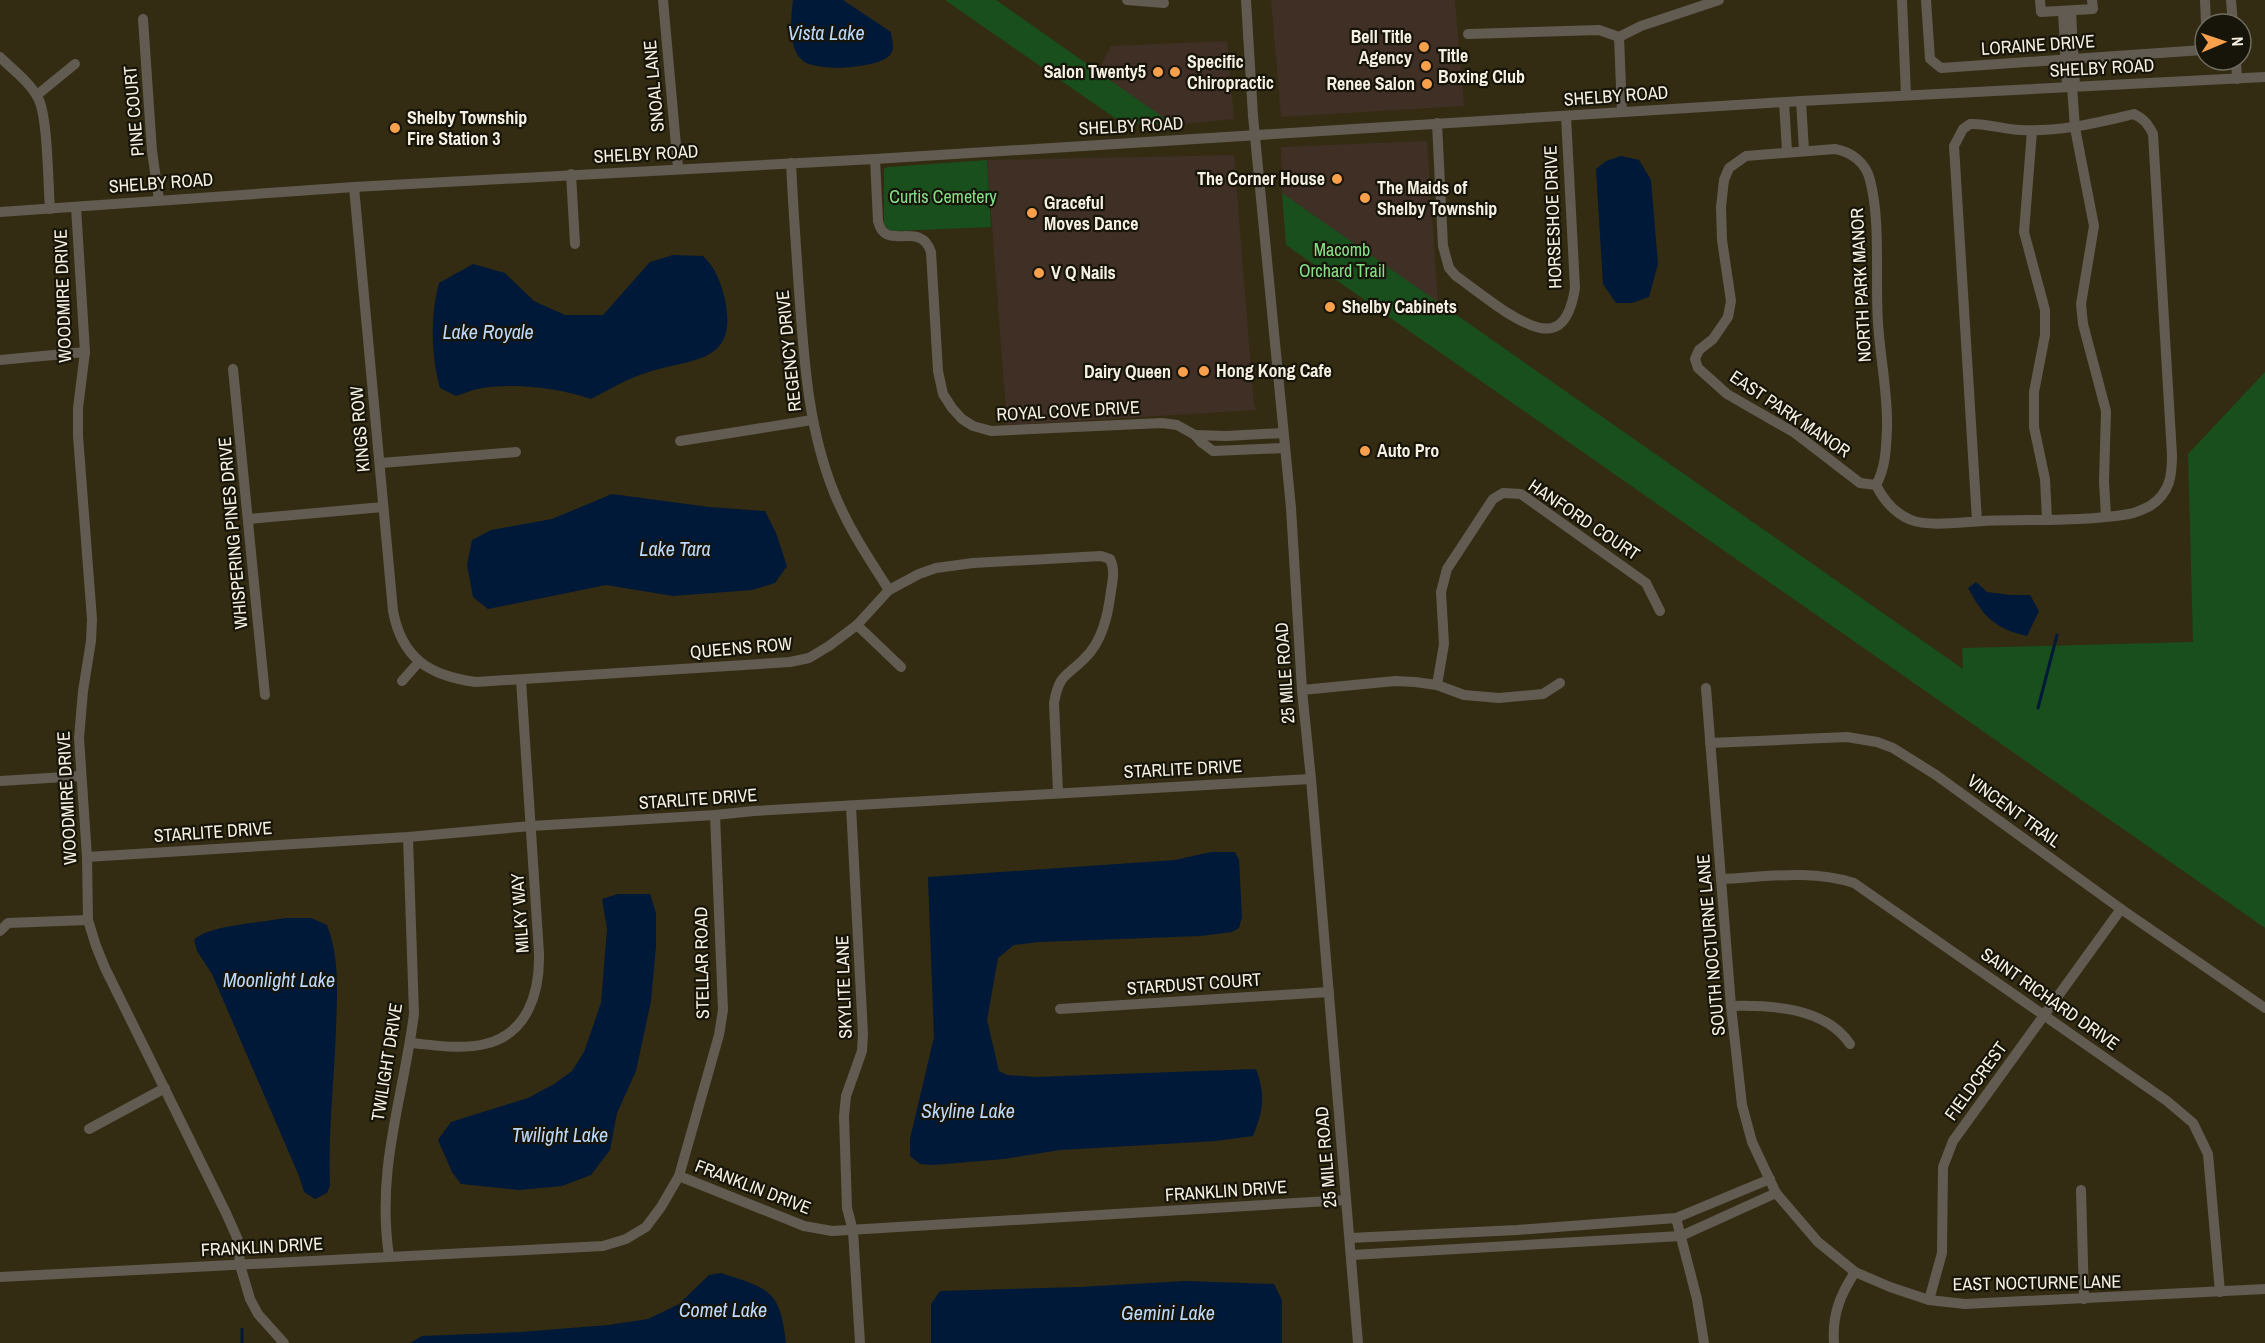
<svg xmlns="http://www.w3.org/2000/svg" width="2265" height="1343" viewBox="0 0 2265 1343" font-family="'Archivo Narrow',sans-serif">
<style>
.commercial{fill:#402f25}
.green{fill:#194f1d}
.water{fill:#001939}
.lines{fill:none;stroke-linecap:round;stroke-linejoin:round}
.stream{stroke:#001939;stroke-width:3}
.minor{stroke:#625b51;stroke-width:10}
.poi-dot{fill:#f9a04c;stroke:#171409;stroke-width:2}
.labels{text-anchor:middle;stroke-width:4.5;stroke-linejoin:round;paint-order:stroke}
.poi-label{font-size:18px;font-weight:bold;fill:#f5f0e1;stroke:#171409;text-anchor:start}
.street-label{font-size:18px;fill:#f5f0e1;stroke:#171409}
.park-label{font-size:18px;fill:#87e189;stroke:#171409}
.water-label{font-size:20px;font-style:italic;fill:#bbdafe;stroke:#171409}
</style>
<rect width="100%" height="100%" fill="#332c12"/>
<g class="commercial">
<polygon points="1271,0 1455,0 1464,106 1281,117"/>
<polygon points="1227,41 1234,119 1174,125 1095,77 1111,46"/>
<polygon points="1427,141 1438,303 1282,193 1281,147"/>
<polygon points="1234,155 1254,406 1257,410 1007,425 987,160"/>
</g>
<g class="green">
<polygon points="945,0 996,0 1174,125 1122,123"/>
<polygon points="987,160 991,227 894,231 888,229 884,224 884,169 888,167"/>
<polygon points="1282,193 1963,669 1962,648 2193,642 2188,454 2265,372 2265,928 1286,245"/>
</g>
<g class="water">
<path d="M793 0H843L891 32C891 39 896 48 890 55 878 69 813 73 801 59 788 46 791 17 793 0Z"/>
<polygon points="1621,156 1639,160 1651,180 1658,264 1649,297 1632,303 1616,303 1603,284 1596,169 1606,161"/>
<path d="M673 255 703 256C716 268 721 283 725 300 738 364 693 358 649 372 628 378 610 389 591 399 558 388 518 383 483 388 474 389 465 393 456 396L440 388C431 355 430 316 439 283L473 264 505 273 534 301 565 315H603L650 262Z"/>
<polygon points="612,494 709,507 765,511 776,533 787,566 775,583 752,590 673,596 606,585 488,609 473,597 467,565 472,540 491,530 552,519"/>
<path d="M1976 582 1987 592 2011 595H2030L2039 611 2027 636C1995 629 1983 616 1968 588Z"/>
<path d="M1211 852H1235L1239 860 1242 917 1239 928 1232 932 1201 936 1039 942 1014 945 998 958 987 1020 999 1071 1007 1075 1036 1077 1256 1069C1266 1096 1263 1111 1253 1136L1216 1141 1060 1150 1004 1159 933 1165 920 1164 910 1156V1139L934 1037 928 877 1175 860Z"/>
<polygon points="618,894 650,894 656,913 656,946 651,1001 636,1071 617,1113 610,1150 591,1175 562,1186 519,1190 461,1184 452,1172 438,1140 451,1122 528,1098 554,1084 572,1071 584,1052 601,1003 607,929 602,899"/>
<path d="M285 918H311L327 925C340 959 337 994 336 1030 334 1082 328 1134 330 1186L327 1193 315 1199 304 1192 299 1176 212 974 197 951 194 940C204 926 266 922 285 918Z"/>
<path d="M721 1273C769 1289 780 1289 786 1343H410L422 1336 521 1332 608 1325 648 1319 679 1304 709 1275Z"/>
<polygon points="1186,1281 1274,1284 1282,1300 1282,1343 931,1343 931,1304 940,1291 1079,1287"/>
</g>
<g class="lines">
<g class="stream">
<polyline points="2038,708 2057,635"/>
<polyline points="242,1329 242,1343"/>
</g>
<g class="minor">
<polyline points="663,0 678,168"/>
<polyline points="1127,0 1164,3"/>
<polyline points="1246,0 1253,116 1291,508 1302,690 1311,779 1358,1343"/>
<polyline points="1902,0 1906,95"/>
<polyline points="1926,0 1930,59 1941,68 2203,50 2205,44"/>
<polyline points="2040,0 2041,12 2093,9 2092,0"/>
<polyline points="2205,0 2206,24"/>
<polyline points="2231,0 2233,24"/>
<polyline points="2063,11 2067,86"/>
<polyline points="2071,11 2075,86"/>
<polyline points="143,19 152,151 159,200"/>
<polyline points="1468,34 1599,30 1619,37 1641,26 1719,0"/>
<polyline points="1619,37 1622,112"/>
<path d="M0 57C12 69 30 82 38 98 48 116 48 185 50 209"/>
<polyline points="2236,60 2237,79"/>
<polyline points="2072,86 2075,128 2094,226 2081,304 2083,324 2106,411 2104,481 2106,517"/>
<polyline points="37,95 75,64"/>
<polyline points="1801,101 1804,150"/>
<polyline points="1784,102 1787,151"/>
<path d="M1437 123 1443 246 1449 268 1456 276C1473 288 1489 301 1506 312 1543 335 1567 340 1575 288L1566 116"/>
<polyline points="2032,131 2024,232 2045,310 2045,335 2034,392 2034,427 2045,479 2047,519"/>
<path d="M1835 149C1852 152 1866 163 1870 180 1881 221 1875 280 1878 323 1880 357 1888 393 1887 428 1886 448 1886 467 1876 485L1860 483 1795 433 1727 394 1698 368 1695 359 1699 350 1713 339 1728 317 1731 301 1722 240 1721 207 1724 180 1729 168 1746 156Z"/>
<path d="M875 159 878 221C885 253 920 219 931 252L938 371 943 394 952 408 962 419 973 426 991 431 1162 423 1177 425 1195 435"/>
<path d="M791 163C793 205 796 248 799 290 804 360 808 430 835 495 849 529 869 559 889 590"/>
<polyline points="571,174 575,244"/>
<path d="M354 187 393 611C402 659 430 676 476 682L790 662 809 658 829 646 857 625 889 590 919 574 936 568 973 563 1101 556 1110 559C1115 569 1113 579 1111 591 1108 614 1103 641 1084 659 1066 677 1059 674 1054 703L1058 792"/>
<polyline points="76,207 85,352 78,408 78,436 92,619 91,641 83,691 79,738 87,857 88,920 96,946 105,968 226,1213 238,1240 240,1265 250,1299 258,1314 284,1343"/>
<polyline points="0,212 354,187 875,159 1801,101 2265,77"/>
<polyline points="0,360 85,352"/>
<polyline points="233,369 265,695"/>
<polyline points="1283,433 1226,436 1195,435 1201,442 1213,451 1285,448"/>
<polyline points="680,441 812,420"/>
<polyline points="381,463 516,452"/>
<path d="M1876 485C1884 501 1894 513 1911 520 1929 527 1963 522 1983 521 2031 519 2082 522 2129 514 2136 513 2144 509 2150 506 2170 493 2172 476 2172 455L2153 134C2148 124 2144 119 2134 114 2095 123 2061 132 2021 130 2004 130 1987 123 1970 124L1963 129 1954 146 1977 521"/>
<polyline points="249,519 383,507"/>
<polyline points="857,625 901,667"/>
<polyline points="402,681 419,662"/>
<polyline points="1437,685 1444,644 1441,592 1447,569 1493,499 1503,493 1521,494 1646,583 1660,611"/>
<polyline points="1706,688 1731,1006 1742,1105 1752,1142 1776,1193 1818,1242 1855,1272 1890,1287 1929,1300 1965,1304 2265,1289"/>
<polyline points="1302,690 1395,681 1415,682 1437,685 1464,695 1499,698 1543,694 1560,683"/>
<polyline points="1710,743 1847,737 1877,742 1893,748 1936,775 2121,909 2265,1008"/>
<polyline points="0,781 81,776"/>
<polyline points="851,806 863,1034 862,1051 846,1096 844,1116 847,1208 853,1231 860,1343"/>
<polyline points="87,857 408,837 531,826 715,815 754,811 1311,779"/>
<path d="M1721 879C1765 877 1811 869 1854 883L2167 1101 2193 1123 2208 1154 2220 1292"/>
<polyline points="0,931 8,923 88,920"/>
<path d="M1731 1006C1771 1005 1825 1007 1850 1044"/>
<polyline points="1060,1009 1329,992"/>
<path d="M411 1043C434 1045 461 1050 485 1044 528 1034 540 992 539 953L521 680"/>
<polyline points="89,1129 165,1088"/>
<polyline points="679,1176 804,1226 832,1231 1346,1200"/>
<polyline points="2081,1190 2084,1299"/>
<polyline points="1676,1218 1697,1299 1704,1343"/>
<polyline points="1350,1238 1517,1230 1676,1218 1770,1179"/>
<polyline points="1352,1255 1681,1236 1776,1193"/>
<path d="M389 1256C376 1168 403 1099 414 1014L408 837"/>
<polyline points="0,1277 603,1246 626,1239 646,1227 661,1207 679,1176 719,1035 723,1010 715,815"/>
<polyline points="1929,1300 1942,1253 1943,1167 1953,1141 2121,909"/>
<path d="M1834 1343C1832 1315 1840 1295 1855 1272"/>
</g>
</g>
<g class="poi-dot">
<circle cx="1424" cy="47" r="6"/>
<circle cx="1426" cy="66" r="6"/>
<circle cx="1158" cy="72" r="6"/>
<circle cx="1175" cy="72" r="6"/>
<circle cx="1427" cy="84" r="6"/>
<circle cx="395" cy="128" r="6"/>
<circle cx="1337" cy="179" r="6"/>
<circle cx="1365" cy="198" r="6"/>
<circle cx="1032" cy="213" r="6"/>
<circle cx="1039" cy="273" r="6"/>
<circle cx="1330" cy="307" r="6"/>
<circle cx="1204" cy="371" r="6"/>
<circle cx="1183" cy="372" r="6"/>
<circle cx="1365" cy="451" r="6"/>
</g>
<g class="labels">
<g class="poi-label">
<text x="1412" y="43" text-anchor="end">Bell Title<tspan x="1412" dy="21">Agency</tspan></text>
<text x="1438" y="62">Title<tspan x="1438" dy="21">Boxing Club</tspan></text>
<text x="1187" y="68">Specific<tspan x="1187" dy="21">Chiropractic</tspan></text>
<text x="1146" y="78" text-anchor="end">Salon Twenty5</text>
<text x="1415" y="90" text-anchor="end">Renee Salon</text>
<text x="407" y="124">Shelby Township<tspan x="407" dy="21">Fire Station 3</tspan></text>
<text x="1325" y="185" text-anchor="end">The Corner House</text>
<text x="1377" y="194">The Maids of<tspan x="1377" dy="21">Shelby Township</tspan></text>
<text x="1044" y="209">Graceful<tspan x="1044" dy="21">Moves Dance</tspan></text>
<text x="1051" y="279">V Q Nails</text>
<text x="1342" y="313">Shelby Cabinets</text>
<text x="1216" y="377">Hong Kong Cafe</text>
<text x="1171" y="378" text-anchor="end">Dairy Queen</text>
<text x="1377" y="457">Auto Pro</text>
</g>
<g class="street-label">
<text transform="translate(2038 45) rotate(-4)" y="6">LORAINE DRIVE</text>
<text transform="translate(2102 68) rotate(-3)" y="6">SHELBY ROAD</text>
<text transform="translate(654 86) rotate(-95)" y="6">SNOAL LANE</text>
<text transform="translate(1616 96) rotate(-4)" y="6">SHELBY ROAD</text>
<text transform="translate(134 111) rotate(-95)" y="6">PINE COURT</text>
<text transform="translate(1131 126) rotate(-3)" y="6">SHELBY ROAD</text>
<text transform="translate(646 154) rotate(-3)" y="6">SHELBY ROAD</text>
<text transform="translate(161 183) rotate(-4)" y="6">SHELBY ROAD</text>
<text transform="translate(1553 217) rotate(-92)" y="6">HORSESHOE DRIVE</text>
<text transform="translate(1861 285) rotate(-93)" y="6">NORTH PARK MANOR</text>
<text transform="translate(63 296) rotate(-92)" y="6">WOODMIRE DRIVE</text>
<text transform="translate(789 351) rotate(-96)" y="6">REGENCY DRIVE</text>
<text transform="translate(1068 411) rotate(-3)" y="6">ROYAL COVE DRIVE</text>
<text transform="translate(1790 414) rotate(34)" y="6">EAST PARK MANOR</text>
<text transform="translate(360 429) rotate(-95)" y="6">KINGS ROW</text>
<text transform="translate(1584 520) rotate(34)" y="6">HANFORD COURT</text>
<text transform="translate(233 533) rotate(-95)" y="6">WHISPERING PINES DRIVE</text>
<text transform="translate(741 648) rotate(-5)" y="6">QUEENS ROW</text>
<text transform="translate(1285 673) rotate(-94)" y="6">25 MILE ROAD</text>
<text transform="translate(1183 769) rotate(-3)" y="6">STARLITE DRIVE</text>
<text transform="translate(67 798) rotate(-93)" y="6">WOODMIRE DRIVE</text>
<text transform="translate(698 799) rotate(-4)" y="6">STARLITE DRIVE</text>
<text transform="translate(2014 811) rotate(36)" y="6">VINCENT TRAIL</text>
<text transform="translate(213 832) rotate(-4)" y="6">STARLITE DRIVE</text>
<text transform="translate(520 913) rotate(-94)" y="6">MILKY WAY</text>
<text transform="translate(1711 945) rotate(-95)" y="6">SOUTH NOCTURNE LANE</text>
<text transform="translate(702 963) rotate(-91)" y="6">STELLAR ROAD</text>
<text transform="translate(1194 984) rotate(-4)" y="6">STARDUST COURT</text>
<text transform="translate(844 987) rotate(-92)" y="6">SKYLITE LANE</text>
<text transform="translate(2050 999) rotate(35)" y="6">SAINT RICHARD DRIVE</text>
<text transform="translate(387 1062) rotate(-81)" y="6">TWILIGHT DRIVE</text>
<text transform="translate(1976 1081) rotate(-54)" y="6">FIELDCREST</text>
<text transform="translate(1326 1157) rotate(-95)" y="6">25 MILE ROAD</text>
<text transform="translate(753 1187) rotate(21)" y="6">FRANKLIN DRIVE</text>
<text transform="translate(1226 1191) rotate(-4)" y="6">FRANKLIN DRIVE</text>
<text transform="translate(262 1247) rotate(-3)" y="6">FRANKLIN DRIVE</text>
<text transform="translate(2037 1283) rotate(-1)" y="6">EAST NOCTURNE LANE</text>
</g>
<g class="park-label">
<text x="943" y="203">Curtis Cemetery</text>
<text x="1342" y="256">Macomb<tspan x="1342" dy="21">Orchard Trail</tspan></text>
</g>
<g class="water-label">
<text x="826" y="40">Vista Lake</text>
<text x="488" y="339">Lake Royale</text>
<text x="675" y="556">Lake Tara</text>
<text x="279" y="987">Moonlight Lake</text>
<text x="968" y="1118">Skyline Lake</text>
<text x="560" y="1142">Twilight Lake</text>
<text x="723" y="1317">Comet Lake</text>
<text x="1168" y="1320">Gemini Lake</text>
</g>
</g>
<g transform="translate(2223 42) rotate(88)"><circle r="28" fill="#171409" stroke="#706c5f" stroke-width="1.5"/>
<path d="M0-4.5L10 22L0 15L-10 22Z" fill="#f9a04c"/>
<text y="-9" font-size="16" font-weight="bold" text-anchor="middle" fill="#f5f0e1">N</text>
</g>
</svg>
